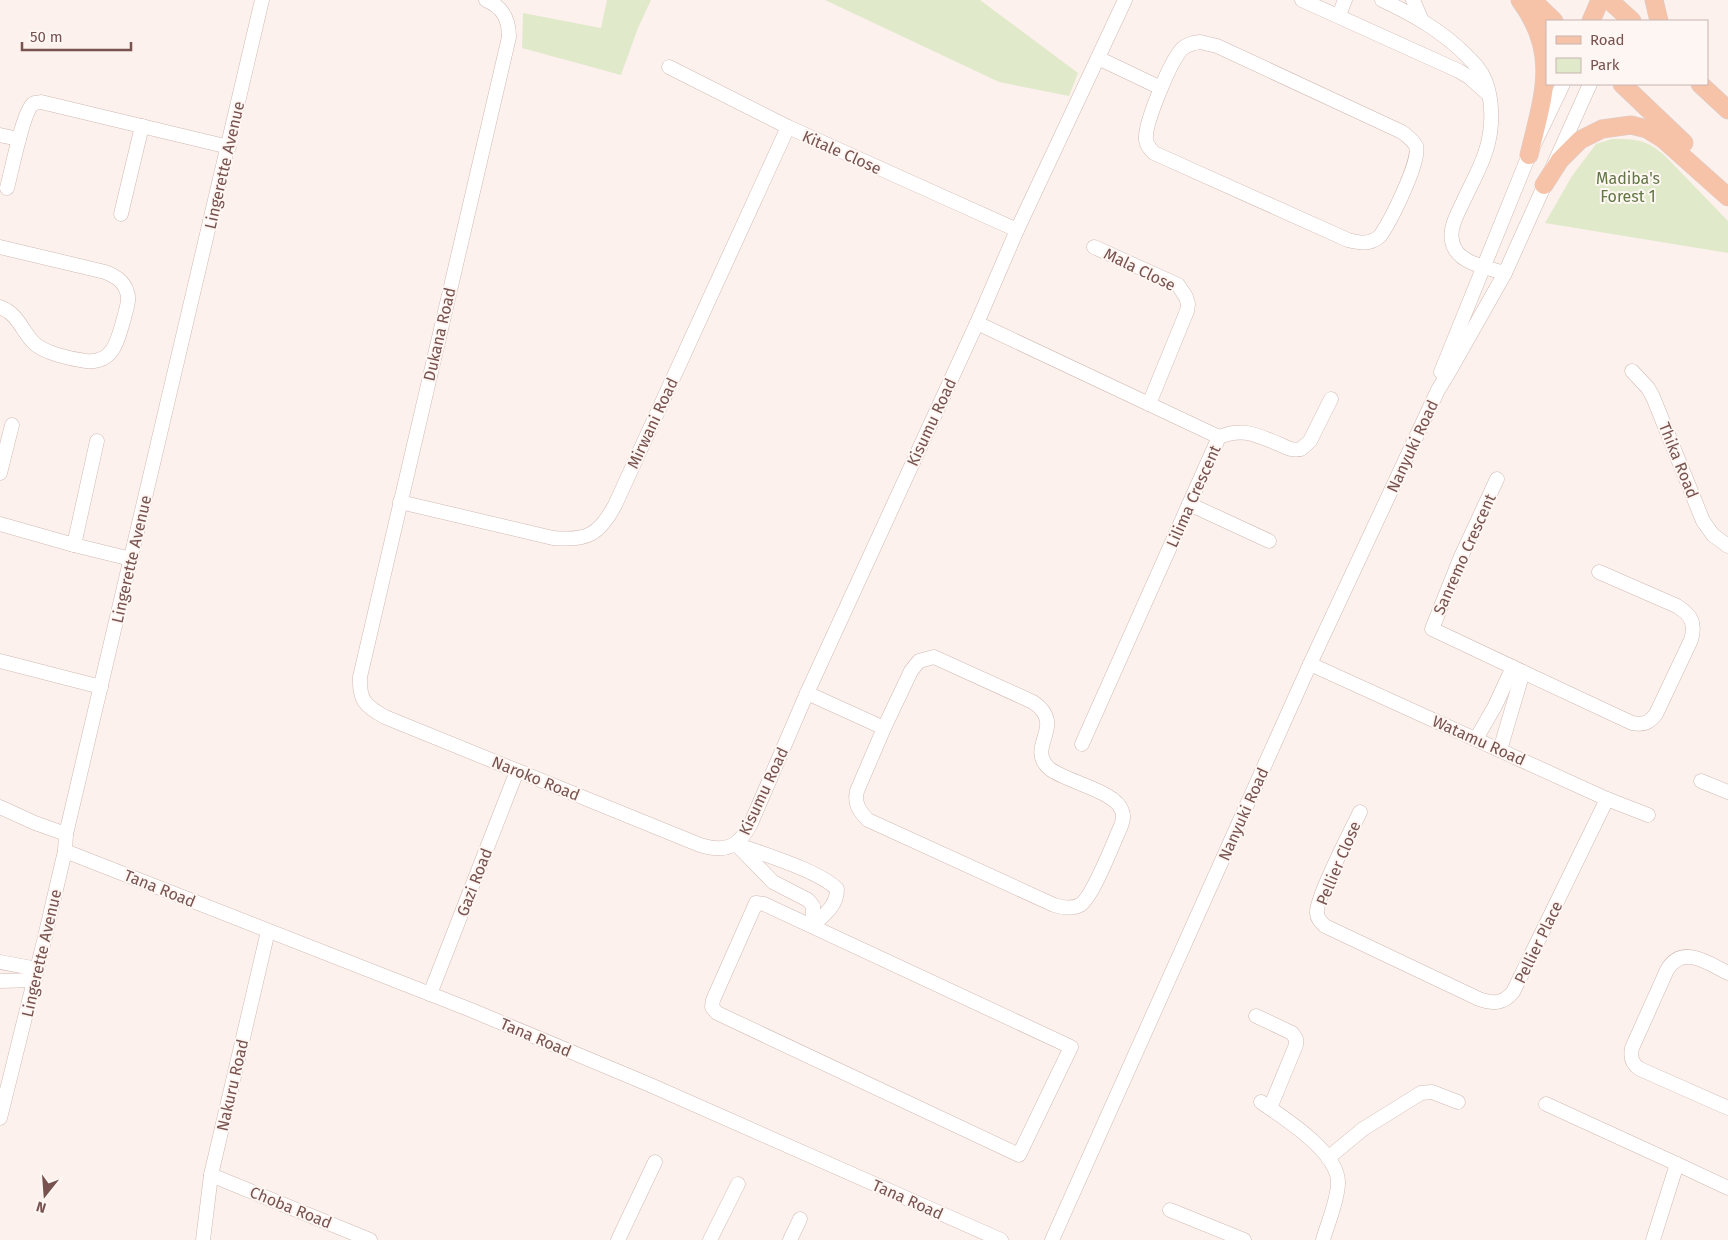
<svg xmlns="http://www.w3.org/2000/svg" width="1728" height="1240" viewBox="0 0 1728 1240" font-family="'Fira Sans',sans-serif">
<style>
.green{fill:#e0eaca}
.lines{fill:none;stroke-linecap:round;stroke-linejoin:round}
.minor-casing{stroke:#d1b9b3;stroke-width:15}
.major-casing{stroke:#d9cfce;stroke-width:19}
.minor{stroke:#fff;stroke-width:14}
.major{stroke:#f7c3a8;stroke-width:18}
.labels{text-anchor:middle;stroke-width:4;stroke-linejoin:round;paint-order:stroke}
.street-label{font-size:16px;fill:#77524f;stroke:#fef6f2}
.park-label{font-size:16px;fill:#617643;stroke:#fef6f2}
</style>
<rect width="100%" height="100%" fill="#fcf1ec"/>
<g class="green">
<polygon points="607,0 651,0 638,28 621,75 522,48 523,13 601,28"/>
<polygon points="825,0 980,0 1078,73 1069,96 999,82"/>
<path d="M1612 139C1636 139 1646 139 1665 156L1728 221V253L1545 223 1572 176 1596 144Z"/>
</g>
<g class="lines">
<g class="minor-casing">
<g id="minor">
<path d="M486 0C503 7 509 19 509 37L360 677C359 700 365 706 385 717L700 845C726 853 739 847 751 823L807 693 977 323 1017 230 1125 0"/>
<polyline points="1302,0 1459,71 1469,77 1488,94"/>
<path d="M1382 0C1414 15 1442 31 1467 56 1474 63 1481 70 1485 80 1493 100 1493 126 1487 147 1482 166 1471 184 1463 202 1456 217 1446 233 1455 249 1463 264 1489 268 1505 273"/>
<polyline points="1413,0 1422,21"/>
<polyline points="1339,15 1345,0"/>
<path d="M1200 42 1217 46 1402 132C1407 136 1413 140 1416 146 1421 161 1390 222 1380 236 1370 245 1360 243 1348 240L1154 153C1150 149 1147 146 1146 140 1144 124 1171 60 1182 49 1187 44 1193 43 1200 42Z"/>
<polyline points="1098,58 1161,88"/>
<polyline points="669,67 788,127 1017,230"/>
<polyline points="0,135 19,139"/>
<path d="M7 188C11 174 23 111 33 104 35 102 39 103 41 102L229 147"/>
<polyline points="121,214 142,126"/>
<path d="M0 247 105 272C115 276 124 281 127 292 130 300 126 310 124 318 118 339 114 364 86 361 71 359 43 353 33 342 21 329 18 314 0 307"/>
<polyline points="1094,247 1178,285 1186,297 1188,304 1187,311 1149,404"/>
<polyline points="977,323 1219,437 1082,744"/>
<polyline points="1632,371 1648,388 1653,397 1703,521 1713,535 1728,546"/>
<polyline points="1441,372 1529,155 1563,84"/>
<path d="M1219 437C1243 427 1256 435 1279 444 1287 448 1293 451 1301 449L1310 441 1331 399"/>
<polyline points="0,473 12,425"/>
<polyline points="1497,479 1460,559 1432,629 1523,672 1500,750"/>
<path d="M400 502 553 538C587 541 599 535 615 505L788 127"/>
<polyline points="1189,504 1269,541"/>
<polyline points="0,524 74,545 131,559"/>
<polyline points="74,545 97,441"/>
<path d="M934 657 1033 702C1068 726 1024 747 1050 769 1067 782 1116 791 1122 811 1124 816 1123 820 1121 826 1114 841 1093 897 1080 905 1072 909 1063 908 1054 905L868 820C859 811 854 803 857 791L884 728 911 671 919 661Z"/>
<polyline points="0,661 101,687"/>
<polyline points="1310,664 1607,799 1648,815"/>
<path d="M1523 672 1632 723C1644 725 1649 723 1656 714L1691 640C1696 623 1691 615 1677 606L1599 572"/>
<polyline points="807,693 884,728"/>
<polyline points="1476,739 1495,706 1513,667"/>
<polyline points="1701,781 1728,792"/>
<polyline points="0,807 35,823 66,834"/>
<path d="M1360 812C1352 829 1315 900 1317 913 1317 919 1321 922 1325 926L1479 999C1493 1004 1503 1004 1513 992L1607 799"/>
<path d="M736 844C762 854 818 870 837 889 837 906 825 914 813 925"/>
<polyline points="738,846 773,882 808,900 813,906 813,925"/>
<polyline points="65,851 471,1010 648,1084 1001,1240"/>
<polygon points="756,903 764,904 1071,1047 1019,1155 717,1013 712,1007 713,1000"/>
<polyline points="0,962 37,969"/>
<path d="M1728 973C1708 963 1682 944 1667 970L1632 1048C1630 1058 1632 1064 1640 1069L1728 1108"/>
<polyline points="0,981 35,980"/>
<polyline points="430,994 517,771"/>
<polyline points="1256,1016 1292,1033 1296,1039 1296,1045 1270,1108"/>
<path d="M1261 1102C1284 1118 1340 1153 1338 1184 1337 1203 1328 1222 1323 1240"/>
<polyline points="1546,1104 1677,1164 1653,1240"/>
<polyline points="0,1118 44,941 65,851 66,834 262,0"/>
<polyline points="1328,1158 1363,1129 1421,1093 1432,1092 1458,1102"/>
<polyline points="1677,1164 1728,1188"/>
<polyline points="211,1175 370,1240"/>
<polyline points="1170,1210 1244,1240"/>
<polyline points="203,1240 211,1175 268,931"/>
<polyline points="618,1240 655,1162"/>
<polyline points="710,1240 738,1184"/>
<polyline points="790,1240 800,1219"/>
<polyline points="1052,1240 1310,664 1438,390 1449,372 1505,273 1590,84"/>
</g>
</g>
<g class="major-casing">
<g id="major">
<path d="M1520 0C1560 54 1543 96 1529 155"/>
<polyline points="1532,0 1554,21"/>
<polyline points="1609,0 1632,21"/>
<polyline points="1654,0 1659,21"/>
<polyline points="1591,21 1600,0"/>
<polyline points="1622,84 1684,143"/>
<polyline points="1700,84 1728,110"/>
<polyline points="1544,185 1560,160 1580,140 1602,129 1631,125 1647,129 1663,139 1728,197"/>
</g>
</g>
<use href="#minor" class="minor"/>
<use href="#major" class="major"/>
</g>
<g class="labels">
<g class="street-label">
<text transform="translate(842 152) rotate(24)" y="6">Kitale Close</text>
<text transform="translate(224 165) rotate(-77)" y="6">Lingerette Avenue</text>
<text transform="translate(1140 269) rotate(26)" y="6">Mala Close</text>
<text transform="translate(439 334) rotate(-77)" y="6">Dukana Road</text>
<text transform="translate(931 422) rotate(-65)" y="6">Kisumu Road</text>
<text transform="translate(652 423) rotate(-65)" y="6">Mirwani Road</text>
<text transform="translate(1412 446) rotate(-65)" y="6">Nanyuki Road</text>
<text transform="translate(1679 460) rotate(68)" y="6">Thika Road</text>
<text transform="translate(1193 496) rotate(-66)" y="6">Lilima Crescent</text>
<text transform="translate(1464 554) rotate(-66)" y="6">Sanremo Crescent</text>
<text transform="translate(131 559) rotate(-77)" y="6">Lingerette Avenue</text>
<text transform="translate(1479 740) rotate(24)" y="6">Watamu Road</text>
<text transform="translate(536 778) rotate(22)" y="6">Naroko Road</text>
<text transform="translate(763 791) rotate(-65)" y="6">Kisumu Road</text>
<text transform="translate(1243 814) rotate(-66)" y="6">Nanyuki Road</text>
<text transform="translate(1338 863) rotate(-67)" y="6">Pellier Close</text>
<text transform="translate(474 882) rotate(-69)" y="6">Gazi Road</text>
<text transform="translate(160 888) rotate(22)" y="6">Tana Road</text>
<text transform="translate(1538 942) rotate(-64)" y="6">Pellier Place</text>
<text transform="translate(41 953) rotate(-77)" y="6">Lingerette Avenue</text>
<text transform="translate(536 1037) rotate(23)" y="6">Tana Road</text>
<text transform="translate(232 1085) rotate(-77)" y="6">Nakuru Road</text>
<text transform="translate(908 1199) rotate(24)" y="6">Tana Road</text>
<text transform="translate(291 1207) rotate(22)" y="6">Choba Road</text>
</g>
<g class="park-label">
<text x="1628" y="184">Madiba's<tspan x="1628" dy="18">Forest 1</tspan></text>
</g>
</g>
<rect x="1546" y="20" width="162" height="65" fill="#fef6f2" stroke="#c8b4b1"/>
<rect x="1556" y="36" width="25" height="8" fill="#f7c3a8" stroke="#c8b4b1"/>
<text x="1590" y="45" font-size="15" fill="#77524f">Road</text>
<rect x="1556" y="58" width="25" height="15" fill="#e0eaca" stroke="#c8b4b1"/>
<text x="1590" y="70" font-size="15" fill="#77524f">Park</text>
<g transform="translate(45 1195) rotate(197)" stroke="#fef6f2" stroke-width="4" paint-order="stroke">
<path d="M0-4L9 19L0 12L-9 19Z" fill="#77524f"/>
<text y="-8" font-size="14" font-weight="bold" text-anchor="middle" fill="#77524f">N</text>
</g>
<path d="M22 42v8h109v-8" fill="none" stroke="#77524f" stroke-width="2.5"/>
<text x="30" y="42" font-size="15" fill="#77524f" stroke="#fef6f2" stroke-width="4" paint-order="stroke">50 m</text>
</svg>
